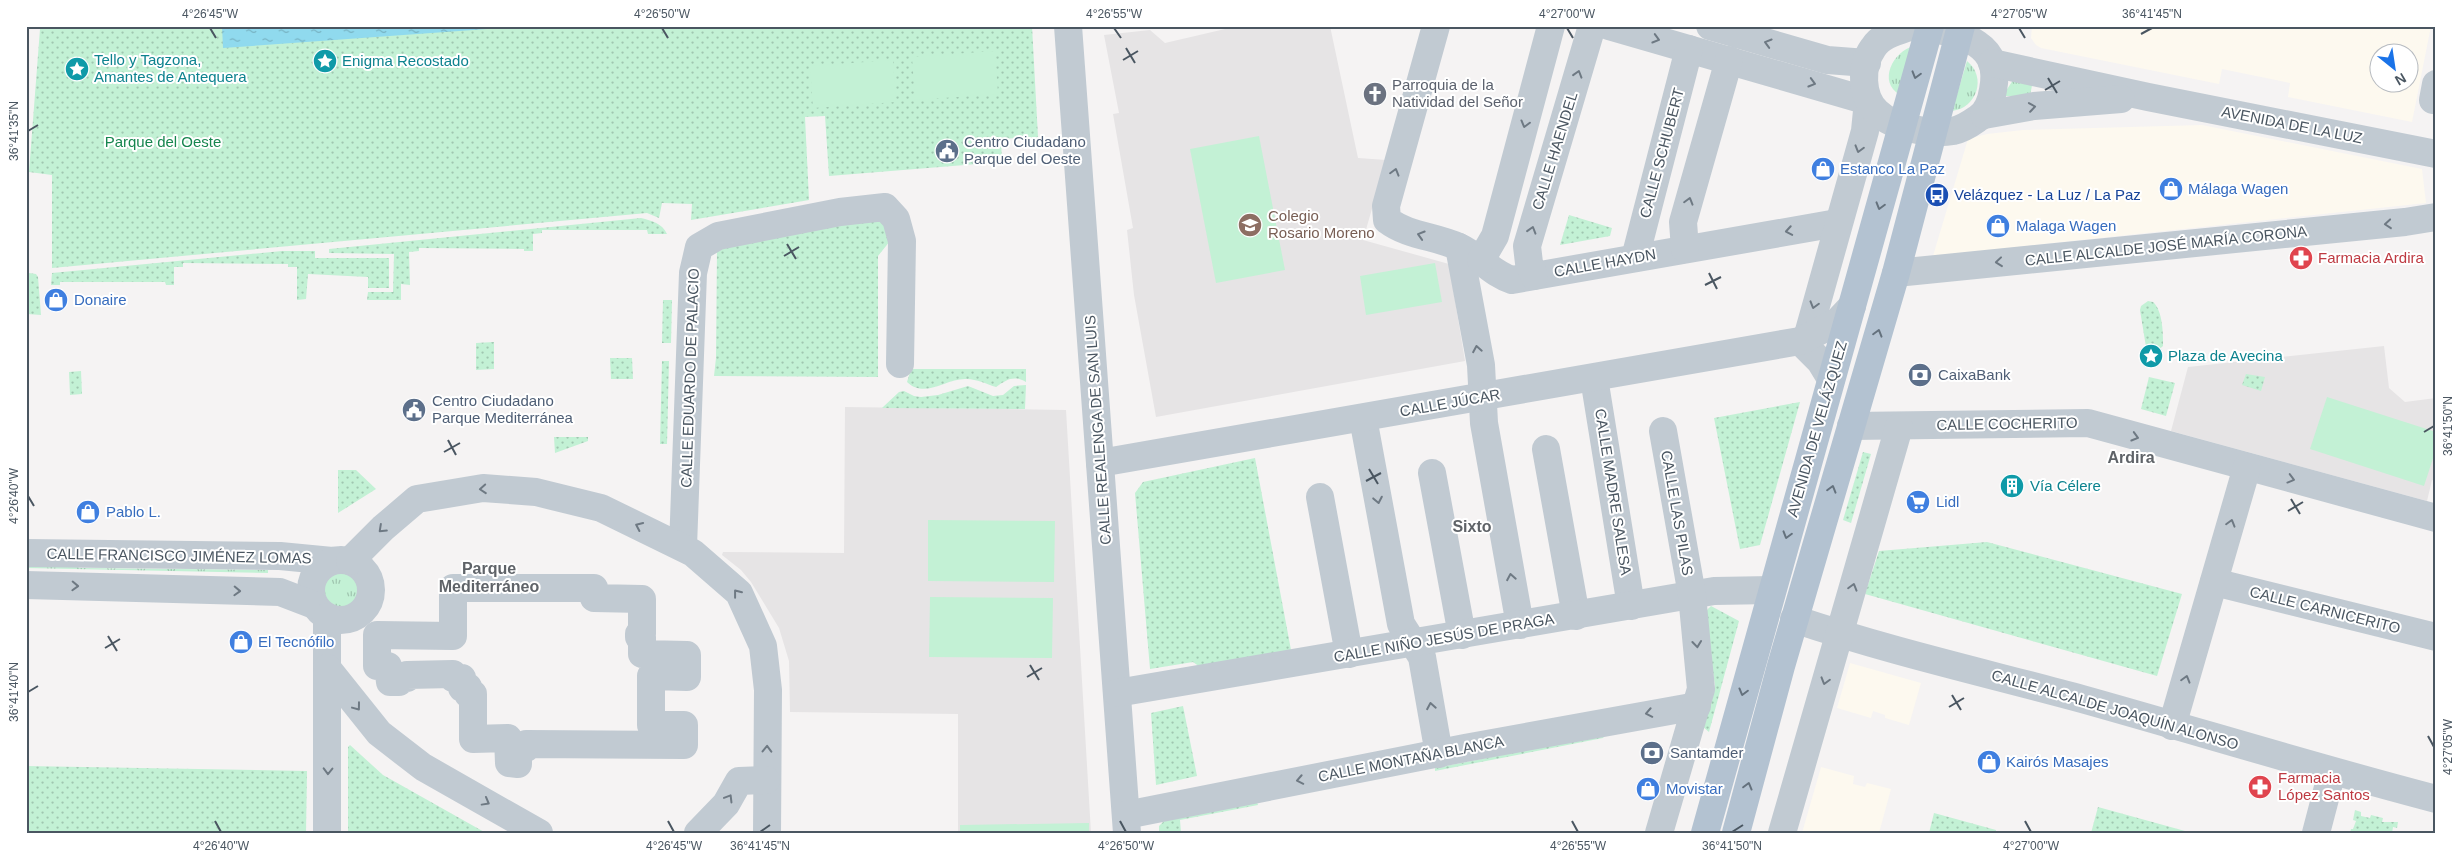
<svg xmlns="http://www.w3.org/2000/svg" width="2462" height="859" viewBox="0 0 2462 859" font-family="Helvetica,sans-serif">
<style>
.commercial{fill:#fdf9ef;fill-rule:evenodd}
.education{fill:#e6e4e5}
.grass{fill:url(#grass-tufts)}
.park{fill:url(#park-dots)}
.pitch{fill:#c3f1d5}
.water{fill:url(#water-ripples)}
.lines{fill:none;stroke-linecap:round;stroke-linejoin:round}
.minor{stroke:#c1cad2;stroke-width:28}
.major{stroke:#b3c2d1;stroke-width:28}
.oneway{stroke:#6e7983}
.oneway2{stroke:#64717d}
.ticks{fill:none;stroke:#4a5661;stroke-width:2}
.labels{text-anchor:middle;stroke-width:4;stroke-linejoin:round;paint-order:stroke}
.culture-label{font-size:15px;fill:#0d838f;stroke:#fff;text-anchor:start}
.worship-label{font-size:15px;fill:#5b616d;stroke:#fff;text-anchor:start}
.street-label{font-size:15px;fill:#4a5661;stroke:#fff}
.park-label{font-size:15px;fill:#17864f;stroke:#fff}
.service-label{font-size:15px;fill:#4e5e75;stroke:#fff;text-anchor:start}
.shop-label{font-size:15px;fill:#366cbe;stroke:#fff;text-anchor:start}
.transit-label{font-size:15px;fill:#164399;stroke:#fff;text-anchor:start}
.education-label{font-size:15px;fill:#785e54;stroke:#fff;text-anchor:start}
.health-label{font-size:15px;fill:#be3a42;stroke:#fff;text-anchor:start}
.neighbourhood-label{font-size:16px;font-weight:bold;fill:#5f6368;stroke:#fff}
.neatline{fill:none;stroke:#4a5661;stroke-width:2}
.ticks-label{font-size:12px;text-anchor:middle;fill:#4a5661}
</style>
<defs>
<pattern id="grass-tufts" width="24" height="20" patternUnits="userSpaceOnUse" patternTransform="scale(1.25)"><rect width="24" height="20" fill="#c3f1d5"/><path d="M3 7l-1-3M5 7V3M7 7l1-3M15 17l-1-3M17 17v-4M19 17l1-3" fill="none" stroke="#a0c6b0"/></pattern>
<pattern id="park-dots" width="8" height="8" patternUnits="userSpaceOnUse" patternTransform="scale(1.25)"><rect width="8" height="8" fill="#c3f1d5"/><path d="M2 2h.1M6 6h.1" fill="none" stroke="#a0c6b0" stroke-width="1.8" stroke-linecap="round"/></pattern>
<pattern id="water-ripples" width="26" height="14" patternUnits="userSpaceOnUse" patternTransform="scale(1.25)"><rect width="26" height="14" fill="#90daee"/><path d="M2 4q2-2 4 0t4 0M15 11q2-2 4 0t4 0" fill="none" stroke="#78b4c4"/></pattern>
</defs>
<rect width="100%" height="100%" fill="#f5f3f3"/>
<g class="commercial">
<path d="M2032 26H2431L2412 122 2288 97 2290 83 2222 69 2219 84 2041 48 2036 45 2031 38ZM2380 52H2410V82H2380Z"/>
<polygon points="2202,125 2422,169 2426,203 1933,256 1968,139 1987,134 2023,130"/>
<polygon points="1850,663 1921,683 1909,725 1885,718 1885,715 1873,711 1871,718 1837,708"/>
<polygon points="1821,767 1854,776 1853,784 1865,787 1867,783 1891,789 1879,833 1802,833"/>
</g>
<g class="education">
<polygon points="1238,26 1330,26 1358,158 1386,160 1363,240 1449,264 1465,361 1156,417 1134,295 1127,230 1133,228 1113,114 1119,113 1104,35 1150,30 1165,43"/>
<polygon points="2384,346 2389,388 2405,402 2436,398 2436,481 2432,480 2427,501 2171,431 2188,367"/>
<polygon points="845,407 1066,410 1091,833 958,833 958,714 790,712 789,661 779,628 751,582 741,570 722,555 723,552 844,553"/>
</g>
<g class="grass">
<path d="M1914 46 1900 95C1877 82 1893 51 1914 46Z"/>
<path d="M1967 61C1987 77 1977 108 1952 111Z"/>
<polygon points="2013,80 2033,80 2030,96 2005,96 2004,94"/>
<polygon points="75,561 79,568 268,570 268,573 26,568 26,565"/>
<circle cx="342" cy="591" r="21"/>
</g>
<g class="park">
<polygon points="26,26 1032,26 1038,137 1001,139 1002,162 829,176 825,116 805,117 809,200 691,220 692,204 662,203 659,218 647,213 52,268 52,175 29,172 40,29 26,28"/>
<polygon points="1569,215 1612,228 1610,236 1560,245"/>
<polygon points="879,217 888,224 890,241 878,256 878,377 714,376 716,358 717,247"/>
<path d="M641 218C652 221 662 223 667 234H648L647 230H542V233L533 234V251H524V249L419 248V251L409 252 410 285 401 284V300H367L368 292H393L394 254 329 253V249Z"/>
<polygon points="282,251 315,251 315,258 389,258 389,288 368,288 368,277 308,274 306,299 297,300 297,267 288,267 288,264 183,263 183,267 174,267 174,285 166,285 165,282 60,282 60,285 51,285 52,273"/>
<polygon points="29,273 36,274 38,277 41,315 27,314"/>
<polygon points="663,300 672,300 671,343 662,343"/>
<path d="M2148 301 2153 302C2163 311 2163 334 2163 346L2155 353 2146 347 2140 310 2141 306Z"/>
<polygon points="494,342 494,369 476,370 476,343"/>
<polygon points="610,358 632,358 633,379 611,379"/>
<polygon points="662,361 669,361 667,444 660,444"/>
<path d="M911 369H1026V382C1014 375 1007 379 996 387 987 384 974 378 965 379 945 379 925 399 907 382Z"/>
<polygon points="81,371 82,394 70,395 69,372"/>
<polygon points="2246,374 2265,377 2261,391 2242,385"/>
<polygon points="2149,377 2175,383 2166,416 2141,409"/>
<polygon points="1026,385 1025,409 882,408 899,392 904,391 914,396 921,397 938,395 968,386 993,396 1003,395 1014,386"/>
<polygon points="1800,402 1760,545 1740,549 1714,418"/>
<polygon points="554,437 588,437 588,441 555,453"/>
<polygon points="1863,452 1871,454 1851,523 1843,520"/>
<polygon points="1255,458 1291,650 1200,667 1193,662 1150,669 1135,493 1143,482"/>
<polygon points="338,470 356,470 376,489 338,513"/>
<polygon points="1987,542 2182,594 2157,676 1865,594 1879,551"/>
<polygon points="1711,606 1739,621 1709,732 1703,727 1715,685 1703,614"/>
<polygon points="1183,706 1197,776 1156,785 1151,713"/>
<polygon points="1605,735 1603,738 1435,771 1435,768"/>
<polygon points="350,745 383,775 486,833 348,833 348,747"/>
<polygon points="26,766 307,771 306,833 26,833"/>
<polygon points="1257,802 1258,805 1180,820 1181,833 1159,833 1159,826 1164,821"/>
<polygon points="2098,807 2185,831 2184,833 2091,833"/>
<polygon points="2355,810 2361,812 2361,816 2370,818 2371,815 2383,818 2382,822 2398,822 2397,828 2393,827 2392,833 2350,833 2351,829 2353,829 2356,821 2353,820"/>
<polygon points="1934,813 1996,830 1996,833 1929,833"/>
</g>
<g class="pitch">
<polygon points="995,51 998,94 915,100 912,57"/>
<polygon points="893,60 896,102 813,108 810,66"/>
<polygon points="1259,136 1285,270 1216,283 1190,149"/>
<polygon points="1435,263 1442,302 1366,315 1360,276"/>
<polygon points="2327,397 2436,432 2436,449 2424,486 2310,449"/>
<polygon points="928,520 1055,521 1054,582 928,581"/>
<polygon points="930,597 1053,598 1052,658 929,657"/>
<polygon points="1089,823 1089,833 960,833 960,825"/>
</g>
<polygon class="water" points="222,26 487,26 487,29 223,48"/>
<g class="lines">
<g class="minor">
<polyline points="1068,26 1127,833"/>
<path d="M1436 26 1386 206 1387 220C1408 236 1435 236 1459 247 1479 256 1492 274 1512 280L1837 223"/>
<polyline points="1609,26 1868,101 1865,131 1807,338"/>
<polyline points="1710,26 1827,60 1867,63"/>
<path d="M1912 26C1898 31 1881 35 1873 48 1860 66 1861 97 1877 112 1893 128 1932 135 1953 131 1962 129 1970 124 1977 119 1987 113 1991 102 1993 90 2003 39 1956 34 1919 26"/>
<polyline points="1992,63 2148,97 2436,154"/>
<polyline points="2433,100 2436,84"/>
<polyline points="1984,115 2034,106 2121,99"/>
<polyline points="1459,247 1481,365 1484,423 1520,625"/>
<polyline points="1685,249 1683,222 1729,60"/>
<polyline points="1635,258 1689,49"/>
<polyline points="1481,260 1495,236 1551,26"/>
<polyline points="1896,273 2405,222 2436,217"/>
<polyline points="1534,276 1529,263 1527,246 1592,26"/>
<polyline points="1800,341 1820,361 1831,379"/>
<polyline points="1594,378 1631,606"/>
<polyline points="1363,418 1401,624 1422,657 1439,754"/>
<polyline points="1851,426 2088,423 2436,518"/>
<polyline points="1546,449 1576,616"/>
<polyline points="1100,463 1800,341 1837,322 1852,306"/>
<polyline points="1432,473 1462,635"/>
<polyline points="1320,497 1349,654"/>
<polyline points="683,547 693,273 699,247 718,236 840,212 885,207 896,219 902,241 900,364"/>
<polyline points="26,553 280,556 332,561"/>
<circle cx="341" cy="590" r="30"/>
<polyline points="350,561 383,528 417,499 483,488 536,492 601,508 693,553 739,593 763,646 768,690 767,833"/>
<polyline points="2214,582 2436,637"/>
<polyline points="26,585 280,592 314,605"/>
<polygon points="453,588 594,588 594,598 642,599 642,634 639,634 639,637 642,637 642,654 687,655 687,677 651,676 651,725 684,725 684,745 526,744 526,748 518,748 518,764 509,763 508,738 473,739 473,694 468,694 468,687 462,688 462,678 453,678 453,674 407,675 407,678 399,678 399,682 390,682 388,666 377,666 377,635 453,636"/>
<polyline points="327,617 327,833"/>
<path d="M1794 619C1889 651 1986 673 2082 699 2200 732 2317 768 2436 799"/>
<polyline points="327,668 379,733 423,767 539,833"/>
<polyline points="1117,693 1714,591 1772,590"/>
<polyline points="2172,726 2247,467"/>
<polyline points="1126,815 1465,748 1697,706"/>
<polyline points="698,833 726,804 739,781 766,780"/>
<polyline points="1659,833 1701,689 1692,595 1663,431"/>
<polyline points="1782,833 1899,427"/>
<polyline points="2316,833 2332,772"/>
</g>
<g class="major">
<polyline points="1705,833 1930,26"/>
<polyline points="1736,833 1781,666 1896,273 1961,26"/>
</g>
</g>
<defs><path id="oneway-chevron" d="M-2-3.5L2.5 0L-2 3.5" fill="none" stroke-width="1.6" stroke-linecap="round" stroke-linejoin="round" transform="scale(1.25)"/></defs>
<g class="oneway">
<use href="#oneway-chevron" transform="translate(1656 39) rotate(16)"/>
<use href="#oneway-chevron" transform="translate(1768 43) rotate(-164)"/>
<use href="#oneway-chevron" transform="translate(1578 74) rotate(-73)"/>
<use href="#oneway-chevron" transform="translate(1812 83) rotate(16)"/>
<use href="#oneway-chevron" transform="translate(2032 107) rotate(-8)"/>
<use href="#oneway-chevron" transform="translate(1525 124) rotate(105)"/>
<use href="#oneway-chevron" transform="translate(1859 149) rotate(106)"/>
<use href="#oneway-chevron" transform="translate(1395 172) rotate(-74)"/>
<use href="#oneway-chevron" transform="translate(1689 201) rotate(-74)"/>
<use href="#oneway-chevron" transform="translate(2388 224) rotate(175)"/>
<use href="#oneway-chevron" transform="translate(1532 230) rotate(-73)"/>
<use href="#oneway-chevron" transform="translate(1789 231) rotate(170)"/>
<use href="#oneway-chevron" transform="translate(1421 235) rotate(-163)"/>
<use href="#oneway-chevron" transform="translate(1999 262) rotate(174)"/>
<use href="#oneway-chevron" transform="translate(1814 305) rotate(106)"/>
<use href="#oneway-chevron" transform="translate(1477 349) rotate(-100)"/>
<use href="#oneway-chevron" transform="translate(2135 437) rotate(16)"/>
<use href="#oneway-chevron" transform="translate(2291 479) rotate(15)"/>
<use href="#oneway-chevron" transform="translate(483 489) rotate(176)"/>
<use href="#oneway-chevron" transform="translate(1378 500) rotate(79)"/>
<use href="#oneway-chevron" transform="translate(2231 523) rotate(-74)"/>
<use href="#oneway-chevron" transform="translate(639 526) rotate(-155)"/>
<use href="#oneway-chevron" transform="translate(382 529) rotate(137)"/>
<use href="#oneway-chevron" transform="translate(1511 577) rotate(-100)"/>
<use href="#oneway-chevron" transform="translate(75 586) rotate(2)"/>
<use href="#oneway-chevron" transform="translate(1853 587) rotate(-74)"/>
<use href="#oneway-chevron" transform="translate(237 591) rotate(2)"/>
<use href="#oneway-chevron" transform="translate(737 593) rotate(-128)"/>
<use href="#oneway-chevron" transform="translate(1697 644) rotate(84)"/>
<use href="#oneway-chevron" transform="translate(2186 679) rotate(-74)"/>
<use href="#oneway-chevron" transform="translate(1825 681) rotate(106)"/>
<use href="#oneway-chevron" transform="translate(1431 706) rotate(-100)"/>
<use href="#oneway-chevron" transform="translate(357 707) rotate(53)"/>
<use href="#oneway-chevron" transform="translate(1649 713) rotate(169)"/>
<use href="#oneway-chevron" transform="translate(767 749) rotate(-89)"/>
<use href="#oneway-chevron" transform="translate(328 771) rotate(91)"/>
<use href="#oneway-chevron" transform="translate(1300 780) rotate(169)"/>
<use href="#oneway-chevron" transform="translate(729 798) rotate(-59)"/>
<use href="#oneway-chevron" transform="translate(486 802) rotate(29)"/>
</g>
<g class="oneway2">
<use href="#oneway-chevron" transform="translate(1916 75) rotate(106)"/>
<use href="#oneway-chevron" transform="translate(1880 206) rotate(106)"/>
<use href="#oneway-chevron" transform="translate(1878 333) rotate(-74)"/>
<use href="#oneway-chevron" transform="translate(1832 489) rotate(-74)"/>
<use href="#oneway-chevron" transform="translate(1787 535) rotate(106)"/>
<use href="#oneway-chevron" transform="translate(1743 692) rotate(105)"/>
<use href="#oneway-chevron" transform="translate(1748 786) rotate(-75)"/>
</g>
<path class="ticks" d="M210 28 216 38M662 28 668 38M1114 28 1121 38M1567 28 1573 38M2019 28 2025 38M2141 34 2152 28M1126 48 1135 63M1123 60 1138 51M2048 78 2057 93M2045 90 2060 81M28 131 38 125M787 244 796 259M784 256 799 247M1709 273 1717 289M1705 285 1721 277M2424 432 2434 426M448 440 456 455M444 452 460 443M1369 469 1378 484M1366 481 1381 473M28 496 34 506M2291 499 2300 514M2288 511 2303 502M108 636 117 651M105 648 120 639M1030 665 1039 680M1027 677 1042 668M28 692 38 686M1952 695 1961 710M1949 707 1964 698M2428 736 2434 747M215 821 221 832M668 821 674 832M1120 821 1126 832M1572 821 1578 832M2025 821 2031 832M760 832 770 825M1732 832 1743 825"/>
<defs>
<g id="sight-disc" transform="scale(1.25)"><circle r="9.5" fill="#0f9aa8" stroke="#fff"/><path d="M0-6L1.8-2.2L6-1.7L2.9 1.2L3.7 5.4L0 3.3L-3.7 5.4L-2.9 1.2L-6-1.7L-1.8-2.2Z" fill="#fff"/></g>
<g id="church-disc" transform="scale(1.25)"><circle r="9.5" fill="#6b7280" stroke="#fff"/><path d="M-1.2-6h2.4v3.5h3.3v2.4h-3.3V6h-2.4V-.1h-3.3v-2.4h3.3Z" fill="#fff"/></g>
<g id="civic-disc" transform="scale(1.25)"><circle r="9.5" fill="#5c6f8a" stroke="#fff"/><path d="M-.6-6.5H3V-4.5H.6V-3L4-1V1h2V6H-6V1h2V-1L-.6-3ZM-1.2 2.5V6h2.4V2.5Z" fill="#fff"/></g>
<g id="shop-disc" transform="scale(1.25)"><circle r="9.5" fill="#3f7fe0" stroke="#fff"/><path d="M-5-2.5h2.3a2.7 3.5 0 0 1 5.4 0H5L5.5 6h-11ZM-1.5-2.5h3a1.5 2.3 0 0 0-3 0Z" fill="#fff"/></g>
<g id="bus-disc" transform="scale(1.25)"><circle r="9.5" fill="#1a4fb4" stroke="#fff"/><path d="M-5-6H5V4H4V6H2V4H-2V6H-4V4H-5ZM-3.5-4V0h7V-4ZM-3.5 1.2v1.5H-2V1.2ZM2 1.2v1.5H3.5V1.2Z" fill="#fff"/></g>
<g id="school-disc" transform="scale(1.25)"><circle r="9.5" fill="#8d6e63" stroke="#fff"/><path d="M0-5L7-2L0 1L-7-2ZM-4 1L0 2.5L4 1V4Q0 6-4 4Z" fill="#fff"/></g>
<g id="pharmacy-disc" transform="scale(1.25)"><circle r="9.5" fill="#e0444e" stroke="#fff"/><path d="M-2-6h4v4h4v4h-4v4h-4v-4h-4v-4h4Z" fill="#fff"/></g>
<g id="bank-disc" transform="scale(1.25)"><circle r="9.5" fill="#5c6f8a" stroke="#fff"/><path d="M-6-4H6V4H-6ZM0-2.3a2.3 2.3 0 1 0 0 4.6a2.3 2.3 0 1 0 0-4.6Z" fill="#fff"/></g>
<g id="building-disc" transform="scale(1.25)"><circle r="9.5" fill="#0f9aa8" stroke="#fff"/><path d="M-4-6H4V6H1V3H-1V6H-4ZM-2.5-4.3h1.7v1.8h-1.7ZM.8-4.3h1.7v1.8H.8ZM-2.5-1h1.7V.8h-1.7ZM.8-1h1.7V.8H.8Z" fill="#fff"/></g>
<g id="supermarket-disc" transform="scale(1.25)"><circle r="9.5" fill="#3f7fe0" stroke="#fff"/><path d="M-6-5.5h2.5l.6 2H6L4.5 2H-2.5L-4.4-4H-6ZM-1.5 3.2a1.3 1.3 0 1 0 .1 0ZM3 3.2a1.3 1.3 0 1 0 .1 0Z" fill="#fff"/></g>
</defs>
<g fill-rule="evenodd">
<use href="#sight-disc" x="325" y="61"/>
<use href="#sight-disc" x="77" y="69"/>
<use href="#church-disc" x="1375" y="94"/>
<use href="#civic-disc" x="947" y="151"/>
<use href="#shop-disc" x="1823" y="169"/>
<use href="#shop-disc" x="2171" y="189"/>
<use href="#bus-disc" x="1937" y="195"/>
<use href="#school-disc" x="1250" y="225"/>
<use href="#shop-disc" x="1998" y="226"/>
<use href="#pharmacy-disc" x="2301" y="258"/>
<use href="#shop-disc" x="56" y="300"/>
<use href="#sight-disc" x="2151" y="356"/>
<use href="#bank-disc" x="1920" y="375"/>
<use href="#civic-disc" x="414" y="410"/>
<use href="#building-disc" x="2012" y="486"/>
<use href="#supermarket-disc" x="1918" y="502"/>
<use href="#shop-disc" x="88" y="512"/>
<use href="#shop-disc" x="241" y="642"/>
<use href="#bank-disc" x="1652" y="753"/>
<use href="#shop-disc" x="1989" y="762"/>
<use href="#pharmacy-disc" x="2260" y="787"/>
<use href="#shop-disc" x="1648" y="789"/>
</g>
<g class="labels">
<g class="culture-label">
<text x="94" y="65">Tello y Tagzona,<tspan x="94" dy="17">Amantes de Antequera</tspan></text>
<text x="342" y="66">Enigma Recostado</text>
<text x="2168" y="361">Plaza de Avecina</text>
<text x="2030" y="491">Vía Célere</text>
</g>
<g class="worship-label">
<text x="1392" y="90">Parroquia de la<tspan x="1392" dy="17">Natividad del Señor</tspan></text>
</g>
<g class="street-label">
<text transform="translate(2292 125) rotate(11)" y="5">AVENIDA DE LA LUZ</text>
<text transform="translate(1555 151) rotate(-73)" y="5">CALLE HAENDEL</text>
<text transform="translate(1662 153) rotate(-75)" y="5">CALLE SCHUBERT</text>
<text transform="translate(2166 246) rotate(-6)" y="5">CALLE ALCALDE JOSÉ MARÍA CORONA</text>
<text transform="translate(1605 263) rotate(-10)" y="5">CALLE HAYDN</text>
<text transform="translate(690 378) rotate(-88)" y="5">CALLE EDUARDO DE PALACIO</text>
<text transform="translate(1450 403) rotate(-10)" y="5">CALLE JÚCAR</text>
<text transform="translate(2007 424) rotate(-1)" y="5">CALLE COCHERITO</text>
<text transform="translate(1817 429) rotate(-74)" y="5">AVENIDA DE VELÁZQUEZ</text>
<text transform="translate(1098 430) rotate(-94)" y="5">CALLE REALENGA DE SAN LUIS</text>
<text transform="translate(1613 492) rotate(81)" y="5">CALLE MADRE SALESA</text>
<text transform="translate(1677 513) rotate(80)" y="5">CALLE LAS PILAS</text>
<text transform="translate(179 556) rotate(1)" y="5">CALLE FRANCISCO JIMÉNEZ LOMAS</text>
<text transform="translate(2325 610) rotate(14)" y="5">CALLE CARNICERITO</text>
<text transform="translate(1444 638) rotate(-10)" y="5">CALLE NIÑO JESÚS DE PRAGA</text>
<text transform="translate(2115 710) rotate(16)" y="5">CALLE ALCALDE JOAQUÍN ALONSO</text>
<text transform="translate(1411 759) rotate(-11)" y="5">CALLE MONTAÑA BLANCA</text>
</g>
<g class="park-label">
<text x="163" y="147">Parque del Oeste</text>
</g>
<g class="service-label">
<text x="964" y="147">Centro Ciudadano<tspan x="964" dy="17">Parque del Oeste</tspan></text>
<text x="1938" y="380">CaixaBank</text>
<text x="432" y="406">Centro Ciudadano<tspan x="432" dy="17">Parque Mediterránea</tspan></text>
<text x="1670" y="758">Santamder</text>
</g>
<g class="shop-label">
<text x="1840" y="174">Estanco La Paz</text>
<text x="2188" y="194">Málaga Wagen</text>
<text x="2016" y="231">Malaga Wagen</text>
<text x="74" y="305">Donaire</text>
<text x="1936" y="507">Lidl</text>
<text x="106" y="517">Pablo L.</text>
<text x="258" y="647">El Tecnófilo</text>
<text x="2006" y="767">Kairós Masajes</text>
<text x="1666" y="794">Movistar</text>
</g>
<g class="transit-label">
<text x="1954" y="200">Velázquez - La Luz / La Paz</text>
</g>
<g class="education-label">
<text x="1268" y="221">Colegio<tspan x="1268" dy="17">Rosario Moreno</tspan></text>
</g>
<g class="health-label">
<text x="2318" y="263">Farmacia Ardira</text>
<text x="2278" y="783">Farmacia<tspan x="2278" dy="17">López Santos</tspan></text>
</g>
<g class="neighbourhood-label">
<text x="2131" y="463">Ardira</text>
<text x="1472" y="532">Sixto</text>
<text x="489" y="574">Parque<tspan x="489" dy="18">Mediterráneo</tspan></text>
</g>
</g>
<rect width="2462" height="859" fill="none" stroke="#ffffff" stroke-width="55"/>
<g transform="translate(2394 68) rotate(150)"><circle r="24" fill="#ffffff" stroke="#b7bbc0"/>
<path d="M0-4L9 19L0 12L-9 19Z" fill="#1a73e8"/>
<text y="-8" font-size="14" font-weight="bold" text-anchor="middle" fill="#4a5661">N</text>
</g>
<rect x="28" y="28" width="2406" height="804" class="neatline"/>
<g class="ticks-label">
<text x="210" y="18">4°26'45"W</text>
<text x="662" y="18">4°26'50"W</text>
<text x="1114" y="18">4°26'55"W</text>
<text x="1567" y="18">4°27'00"W</text>
<text x="2019" y="18">4°27'05"W</text>
<text x="2152" y="18">36°41'45"N</text>
<text transform="translate(14 131) rotate(-90)" y="4">36°41'35"N</text>
<text transform="translate(2448 426) rotate(-90)" y="4">36°41'50"N</text>
<text transform="translate(14 496) rotate(-90)" y="4">4°26'40"W</text>
<text transform="translate(14 692) rotate(-90)" y="4">36°41'40"N</text>
<text transform="translate(2448 747) rotate(-90)" y="4">4°27'05"W</text>
<text x="221" y="850">4°26'40"W</text>
<text x="674" y="850">4°26'45"W</text>
<text x="760" y="850">36°41'45"N</text>
<text x="1126" y="850">4°26'50"W</text>
<text x="1578" y="850">4°26'55"W</text>
<text x="1732" y="850">36°41'50"N</text>
<text x="2031" y="850">4°27'00"W</text>
</g>
</svg>
